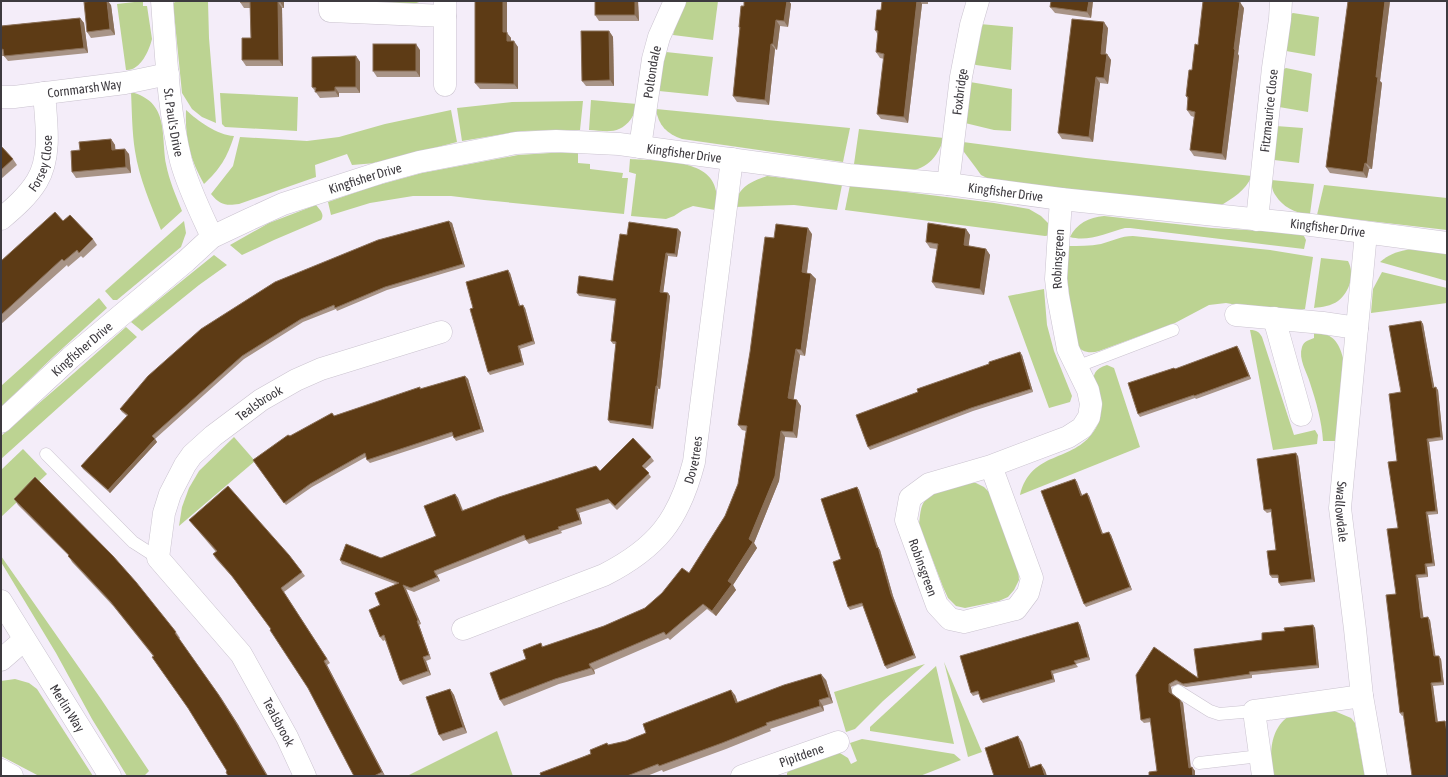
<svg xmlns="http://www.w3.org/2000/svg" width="1448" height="777" viewBox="0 0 1448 777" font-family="'Asap Condensed',sans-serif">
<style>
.green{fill:#bcd392}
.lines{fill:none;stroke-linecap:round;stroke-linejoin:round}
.lane-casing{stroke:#cac3cf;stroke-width:13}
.street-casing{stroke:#cac3cf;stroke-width:23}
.secondary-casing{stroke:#cac3cf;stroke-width:23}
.lane{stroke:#fff;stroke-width:12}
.street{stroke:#fff;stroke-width:22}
.secondary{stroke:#fff;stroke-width:22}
.wall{fill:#a89487}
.shaded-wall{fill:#8a7059}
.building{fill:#5d3b15;stroke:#8a7059}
.labels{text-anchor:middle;stroke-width:4;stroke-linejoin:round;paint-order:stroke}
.street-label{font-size:13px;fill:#3d3a3f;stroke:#fefdff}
</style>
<rect width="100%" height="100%" fill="#f4edf9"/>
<g class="green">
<path d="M143 1V6H147L152 39C149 51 140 71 126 70L117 4Z"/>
<polygon points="178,1 208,1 209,38 216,123 202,117 192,109 182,93 173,3"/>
<polygon points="351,1 422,1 411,5"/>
<polygon points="685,1 718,1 713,40 673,35 676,23"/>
<polygon points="1293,13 1319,17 1315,56 1286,51 1289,15"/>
<polygon points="980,24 1013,27 1011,70 976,65 972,63"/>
<polygon points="666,52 713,57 708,96 659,91 662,69"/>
<polygon points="1286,68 1310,73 1312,74 1308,112 1279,107 1284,69"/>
<polygon points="970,82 1012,89 1011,131 994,130 965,123"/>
<path d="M131 92C169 102 161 133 166 164 169 180 176 196 182 211L161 230C151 205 139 178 135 151 132 132 132 112 131 92Z"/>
<polygon points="220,93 298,97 297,131 225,127 222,124"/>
<path d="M591 100 637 104C636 110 634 114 631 119 619 135 607 131 589 130Z"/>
<polygon points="583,101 580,130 522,131 462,141 457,108 512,102"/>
<path d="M656 109 850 128 843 162 682 139C667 134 658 125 656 109Z"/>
<path d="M186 110C198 121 217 135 234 136 227 158 220 169 204 184 190 159 185 139 186 110Z"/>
<path d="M451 110 457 142 376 163 352 165 347 154 315 165 316 177 239 204C226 206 220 205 211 194L233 166 240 137 307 141 339 137 385 124Z"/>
<polygon points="1276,126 1303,128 1299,163 1274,160"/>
<path d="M859 129 944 138C928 186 892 169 854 164Z"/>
<path d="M963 142 1086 158 1252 176C1245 191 1233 198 1220 206L993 181 981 175 976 168 964 152Z"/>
<polygon points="566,152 578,153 578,163 590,164 590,169 623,173 622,178 628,178 624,214 484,200 451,196 413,196 370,203 331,215 328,202 371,187 422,173 518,155"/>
<path d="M630 159C656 161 711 158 716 191 717 197 716 204 715 210L693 206 683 210 674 216 666 219 631 216 636 174 629 172Z"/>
<path d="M767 176 842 185 837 210 794 205 734 207C739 187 748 183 767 176Z"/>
<path d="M1271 180 1314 184 1310 214C1297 215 1282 206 1276 196 1272 191 1272 186 1271 180Z"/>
<polygon points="850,185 994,203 1029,209 1041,216 1048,223 1050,228 1051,235 1045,236 845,210"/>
<polygon points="1324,185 1447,198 1447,230 1317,215"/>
<path d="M316 205C320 210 325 214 321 220L274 240 242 255 230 245 269 223Z"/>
<path d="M1104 216 1212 228 1297 233 1303 234 1306 240 1304 249 1130 228H1125C1107 233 1088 242 1070 237 1076 224 1089 217 1104 216Z"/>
<polygon points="184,221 186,233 181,247 117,300 113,300 105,291"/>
<path d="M1133 236 1270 250 1313 257 1305 309 1298 310H1266L1226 303 1209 305 1175 323 1099 351C1090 354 1081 352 1075 344L1065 260 1068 246C1079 246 1090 246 1101 244 1112 241 1121 236 1133 236Z"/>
<path d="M1418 248 1438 251 1447 254V281L1380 262C1392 252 1403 250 1418 248Z"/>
<polygon points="214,255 227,265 199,285 142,331 131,322"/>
<path d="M1321 258 1348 261C1355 274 1350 292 1338 301 1331 306 1322 307 1314 308Z"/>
<polygon points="1382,272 1447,288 1447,303 1371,313 1373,289"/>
<polygon points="1044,289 1047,325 1054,351 1072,396 1070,402 1049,408 1008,296"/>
<polygon points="99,298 107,308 53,357 1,407 1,386"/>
<polygon points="126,327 137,337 1,459 1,436 74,373"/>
<path d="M1250 330C1257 330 1259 332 1262 337L1294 435 1315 430 1318 435 1317 444 1273 450Z"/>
<path d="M1314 333C1332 332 1339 342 1343 358L1336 441H1323C1322 422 1316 401 1310 383 1307 372 1298 359 1302 347 1304 341 1309 340 1314 338Z"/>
<path d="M1107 365 1114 368 1140 447 1020 495C1031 450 1073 463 1094 431 1099 424 1102 414 1101 405 1100 388 1082 373 1107 365Z"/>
<polygon points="234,437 255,461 179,526 182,507 189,488 199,471"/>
<polygon points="23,449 47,474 1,517 1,470"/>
<path d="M966 482 976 483 984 487 995 498 1018 567 1019 580 1014 590 1008 597 999 601 965 608 956 606 948 598 943 587 919 524C920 517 920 508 924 502 930 492 954 486 966 482Z"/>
<polygon points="1,556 101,699 149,771 144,776 127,776 92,719 56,653 1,562"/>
<polygon points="944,662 982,752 968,757"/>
<polygon points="925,664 883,701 855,729 846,732 834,692"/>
<polygon points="936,666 954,744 870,731 870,727"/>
<polygon points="15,679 29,683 37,689 93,776 39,776 1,756 1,681"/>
<path d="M1332 710 1351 718 1355 723 1365 776H1272C1270 754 1269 730 1289 716Z"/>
<polygon points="497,731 513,776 407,776"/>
<polygon points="862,739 954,754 961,760 920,776 787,776 787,773 791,768 835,750 848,758 851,764 857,761 850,743"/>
</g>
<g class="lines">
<g class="lane-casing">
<g id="lane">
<polyline points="1076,367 1173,330"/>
<polyline points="46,454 133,542 158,558"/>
<polyline points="1178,691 1210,711 1219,714 1254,711"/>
<polyline points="1199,763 1260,756"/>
</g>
</g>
<g class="street-casing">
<g id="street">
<path id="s1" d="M162 1C166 54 168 109 181 161 188 187 201 213 212 237"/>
<polyline points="330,1 330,11 445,16"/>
<polyline points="445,2 445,85"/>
<path id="s2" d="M1 97H14L125 83 168 74"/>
<path id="s3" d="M640 147 653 59 659 37 675 1"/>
<path id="s4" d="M948 184 961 77 971 25 978 1"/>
<path id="s5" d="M1 219C14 208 28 196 37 181 52 156 46 121 44 93"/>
<path id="s6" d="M1257 220 1273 68 1280 19 1281 1"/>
<path id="s7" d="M1366 233 1340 508 1355 629 1362 696 1376 776"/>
<polyline points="1236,315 1323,323 1357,328"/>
<polyline points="1274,318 1301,415"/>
<path id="s8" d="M991 466 929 484 910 498 906 520 937 605 950 619 964 622 1016 609 1028 593 1032 578 991 466 1068 437 1082 428 1089 417 1091 404 1088 390 1068 349 1058 296 1056 279 1061 199"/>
<path id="s9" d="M463 629 604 575C657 548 679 520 694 462L732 159"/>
<polyline points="1,660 24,640"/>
<polyline points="1,770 12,776"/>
<path id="s10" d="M305 776 287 737 241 654 158 558 164 513 170 494 185 465 192 455 213 436 261 400 296 380 321 369 441 332"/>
<path id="s11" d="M742 776 838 742"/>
<polyline points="1263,776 1254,711 1362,696"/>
</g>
</g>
<g class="secondary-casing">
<g id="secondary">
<path id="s12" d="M1 422 70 358 186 261 212 237 248 220 283 204 379 173 419 162 516 143 556 141 619 144 849 175 948 184 1061 199 1311 225 1447 243"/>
<path id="s13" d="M1 601 110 776"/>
</g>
</g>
<use href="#lane" class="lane"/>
<use href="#street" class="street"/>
<use href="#secondary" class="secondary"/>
</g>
<g class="wall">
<polygon points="284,1 284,8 282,8 283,66 246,66 242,60 251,38 250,8 244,8 240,2"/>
<polygon points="475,1 507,1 507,33 511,38 511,41 518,47 518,89 480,89 475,83"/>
<polygon points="595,1 638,1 639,21 599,21 595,15"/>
<polygon points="744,1 789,1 791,4 788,27 780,26 777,50 775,49 769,105 737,102 733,96 740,29 739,27 744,6"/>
<polygon points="882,1 928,1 928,4 922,4 908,123 881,119 877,114 884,59 880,58 876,52 878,35 875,30 881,10"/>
<polygon points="1093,1 1091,18 1055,13 1050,7"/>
<polygon points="1348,1 1390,1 1380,81 1382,83 1372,169 1369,169 1367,178 1330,173 1326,167"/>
<polygon points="111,5 115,35 91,38 87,32"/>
<polygon points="1244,8 1238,54 1239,56 1226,160 1194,156 1190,150 1194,117 1191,116 1187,110 1188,99 1186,96 1198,45"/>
<polygon points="80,18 84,23 88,53 8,61 4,56 1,56 1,26"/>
<polygon points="1108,28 1105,54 1107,54 1111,60 1108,84 1100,83 1093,142 1062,139 1058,133"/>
<polygon points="609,31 613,37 614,86 586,86 582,81"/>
<polygon points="420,50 420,77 377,77 373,71"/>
<polygon points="356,56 360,62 360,93 339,93 339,97 320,98 312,87"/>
<polygon points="111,139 115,145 115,149 129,154 131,173 76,178 72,172 80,150"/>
<polygon points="1,146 13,159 17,165 1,179"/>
<polygon points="63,221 93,239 97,245 83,258 81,256 68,267 67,265 1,324 1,261"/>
<polygon points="449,221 452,223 465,267 387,290 337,311 336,309 303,322 244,359 155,439 157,442 110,493 83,469 81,466 127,416 122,412 120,409"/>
<polygon points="966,229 970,235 968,246 986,249 990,255 984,295 936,288 932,282 937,249 930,248 926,242"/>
<polygon points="681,232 677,257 668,256 663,292 670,296 660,389 658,389 653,429 610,423 608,420 616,344 613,344 611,341 615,301 579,296 577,293 613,281 627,235"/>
<polygon points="812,234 807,273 811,274 816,279 805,356 800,355 793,399 801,406 797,438 785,437 779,481 754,543 757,548 733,585 736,590 716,616 707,609 670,640 668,638 594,670 595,674 559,684 504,706 500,700 526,659 541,643 543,647 604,626 645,608 689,573 725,516 738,484 746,431 742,430 738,425 774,238"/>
<polygon points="510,273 520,306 525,308 535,344 520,349 524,365 490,375 488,372 473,308"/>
<polygon points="1421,321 1423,324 1434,388 1438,390 1443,440 1429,442 1438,514 1428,515 1435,566 1427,567 1428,577 1418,578 1423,618 1430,620 1435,656 1441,659 1444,685 1433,686 1438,722 1445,721 1447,724 1447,776 1404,715 1402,716 1400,713 1396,594 1398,528 1397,461"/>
<polygon points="1239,349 1251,379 1196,399 1195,398 1140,417 1138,414 1174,368 1176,369"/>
<polygon points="1022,355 1033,392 973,411 870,450 868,447"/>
<polygon points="465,376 468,379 484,432 456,441 453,436 370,463 367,460 366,457 312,487 286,505 253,460 290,436 334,416 421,389"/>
<polygon points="1298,456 1315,582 1281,586 1279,583 1278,578 1272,578 1270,575 1276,550 1271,512 1267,513 1264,510"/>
<polygon points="651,457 654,461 645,469 651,477 617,510 610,503 579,513 582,524 561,531 562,533 529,544 526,540 437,575 440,581 414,592 406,589 421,624 419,625 431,659 426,661 431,675 403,685 400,681 385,640 383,641 380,637 380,605 395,584 342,564 340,560 381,558 436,536 455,494 458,498 463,510"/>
<polygon points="1075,479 1077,482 1082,495 1089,496 1103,534 1111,535 1132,590 1086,607 1084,604"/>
<polygon points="857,487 859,490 878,547 880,550 893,596 916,658 887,669 885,666 863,606 850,610 848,607 841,559"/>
<polygon points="14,499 176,632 180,638 179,639 222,699 239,726 227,771 189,709 153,656 114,607 72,562 69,556 18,505"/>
<polygon points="189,520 289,555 305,576 284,592 330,663 327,665 385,776 354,776 308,688 271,629 235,580 216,559 213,554 216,552"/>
<polygon points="1078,622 1080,625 1090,660 1076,664 1078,667 1053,674 1055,682 983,703 981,700 979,694 973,696 971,693"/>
<polygon points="1313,625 1315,628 1319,668 1252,675 1252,678 1186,687 1178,684 1171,687 1172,693 1180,700 1183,703 1191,767 1192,767 1195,771 1157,771 1151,722 1144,723 1141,720 1136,675 1198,678 1262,640 1285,631"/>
<polygon points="826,680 833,703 823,706 824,711 770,729 771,731 726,749 663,772 662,770 647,776 541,776 609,745 626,741 646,733 735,695 738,703"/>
<polygon points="450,689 454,695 467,733 443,741 439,735"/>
</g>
<g class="shaded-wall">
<polygon points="107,1 108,1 111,5 115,35 110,29"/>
<polygon points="280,1 284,1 284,8 280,2"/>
<polygon points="503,1 507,1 507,33 511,38 511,47 507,41 503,32"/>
<polygon points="635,1 638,1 639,21 635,15"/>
<polygon points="787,1 789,1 791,4 788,27 784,21"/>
<polygon points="917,1 920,1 922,4 908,123 904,117"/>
<polygon points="1089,1 1093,1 1091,18 1087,12"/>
<polygon points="1385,1 1390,1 1380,81 1382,83 1372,169 1367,164 1376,77"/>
<polygon points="278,2 282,8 283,66 279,60"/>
<polygon points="1240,2 1244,8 1238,54 1239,56 1226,160 1222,154 1234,49"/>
<polygon points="80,18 84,23 88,53 84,48"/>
<polygon points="776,20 780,26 777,50 773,44"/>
<polygon points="1104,22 1108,28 1105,60 1101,54"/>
<polygon points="609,31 613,37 614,86 610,80"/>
<polygon points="514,41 518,47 518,89 514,84"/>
<polygon points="416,44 420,50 420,77 416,71"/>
<polygon points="771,44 775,49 769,105 765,100"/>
<polygon points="1107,54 1111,60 1108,84 1104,78"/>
<polygon points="356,56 360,62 360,93 356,87"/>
<polygon points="1096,77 1100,83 1093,142 1089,137"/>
<polygon points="335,87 339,93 339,97 335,91"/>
<polygon points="111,139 115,145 116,155 112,150"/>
<polygon points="125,149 129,154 131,173 126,167"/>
<polygon points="1365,163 1369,169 1367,178 1363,172"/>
<polygon points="449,221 452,223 465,267 463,264"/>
<polygon points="808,228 812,234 806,278 802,272"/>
<polygon points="678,229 681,232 677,257 675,254"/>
<polygon points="966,229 970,235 968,251 964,245"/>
<polygon points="986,249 990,255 984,295 980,289"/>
<polygon points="666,253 668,256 663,295 660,292"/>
<polygon points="508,270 510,273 521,309 519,306"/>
<polygon points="811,274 816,279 805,356 801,350"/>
<polygon points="668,293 670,296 660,389 657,386"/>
<polygon points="523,305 525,308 535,344 533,341"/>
<polygon points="1421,321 1423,324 1435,391 1433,388"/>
<polygon points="518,346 520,349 524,365 522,362"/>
<polygon points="1237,346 1239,349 1251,379 1249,376"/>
<polygon points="796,349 800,355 793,404 788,398"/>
<polygon points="1020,352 1022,355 1033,392 1031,389"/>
<polygon points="465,376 468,379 484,432 481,429"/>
<polygon points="656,386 658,389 653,429 651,426"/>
<polygon points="1436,387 1438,390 1443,440 1441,437"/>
<polygon points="797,400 801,406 797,438 793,432"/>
<polygon points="781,431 785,437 779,481 754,543 757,548 733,585 736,590 716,616 712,611 749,539"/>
<polygon points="155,439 157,442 110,493 108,490"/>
<polygon points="1427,439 1429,442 1438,514 1436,511"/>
<polygon points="1296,453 1298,456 1315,582 1312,579"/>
<polygon points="1075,479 1077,482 1083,498 1081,496"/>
<polygon points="857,487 859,490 878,547 880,550 893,596 916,658 914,655 891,594"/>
<polygon points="1087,493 1089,496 1104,537 1102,534"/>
<polygon points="455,494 458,498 464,515 462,511"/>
<polygon points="576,509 579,513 582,524 580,520"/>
<polygon points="1426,512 1428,515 1435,566 1433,563"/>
<polygon points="1109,532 1111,535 1132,590 1130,587"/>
<polygon points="1425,564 1427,567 1428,577 1426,574"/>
<polygon points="434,571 437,575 440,581 437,577"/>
<polygon points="1416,575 1418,578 1424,621 1421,618"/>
<polygon points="403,585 406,589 421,624 418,620"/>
<polygon points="1428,617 1430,620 1436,659 1434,656"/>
<polygon points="417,621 419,625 431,659 429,655"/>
<polygon points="1078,622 1080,625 1090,660 1088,657"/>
<polygon points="1313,625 1315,628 1319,668 1317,665"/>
<polygon points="1439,656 1441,659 1444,685 1442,682"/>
<polygon points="423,657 426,661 431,675 428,671"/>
<polygon points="324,661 327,665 385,776 382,772"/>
<polygon points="589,664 594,670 595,674 591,668"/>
<polygon points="1051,671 1053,674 1055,682 1053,679"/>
<polygon points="821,674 826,680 833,703 829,697"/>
<polygon points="1431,683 1433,686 1438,725 1436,722"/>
<polygon points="1169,684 1171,687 1172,695 1169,692"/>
<polygon points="450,689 454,695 467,733 463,727"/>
<polygon points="731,690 735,695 740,709 736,703"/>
<polygon points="218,694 239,726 268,776 267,776"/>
<polygon points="819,700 823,706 824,711 820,706"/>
<polygon points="1180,700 1183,703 1191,771 1189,768"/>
<polygon points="1445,721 1447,724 1447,733"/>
<polygon points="1018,736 1022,742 1033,774 1029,768"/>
<polygon points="1041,764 1045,770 1047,776 1045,776"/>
<polygon points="1192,767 1195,771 1195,776 1193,776"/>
</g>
<g class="building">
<polygon points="93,1 107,1 110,29 87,32 84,2"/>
<polygon points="240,1 280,1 280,2 278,2 279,60 242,60 242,38 251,38 250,2 240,2"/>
<polygon points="475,1 503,1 503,32 507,32 507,41 514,41 514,84 475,83"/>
<rect x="595" y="1" width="40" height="14"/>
<polygon points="744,1 787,1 784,21 776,20 773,44 771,44 765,100 733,96 740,27 739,27 741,6 744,6"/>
<polygon points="882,1 917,1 904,117 877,114 884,54 876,52 878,31 875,30 877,10 881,10"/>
<polygon points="1051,1 1089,1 1087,12 1050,7"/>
<polygon points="1203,1 1232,1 1240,2 1234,49 1235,50 1222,154 1190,150 1195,112 1187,110 1188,97 1186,96 1189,70 1192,70 1195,44 1198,45"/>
<polygon points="1348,1 1385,1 1376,77 1378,77 1367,164 1365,163 1363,172 1326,167"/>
<polygon points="80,18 84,48 4,56 3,49 1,50 1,26"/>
<polygon points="1072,19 1104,22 1101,54 1107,54 1104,78 1096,77 1089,137 1058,133"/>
<polygon points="581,31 609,31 610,80 582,81"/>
<rect x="373" y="44" width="43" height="27"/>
<polygon points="356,56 356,87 335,87 335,91 315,92 316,88 312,87 312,57"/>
<polygon points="111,139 112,150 125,149 126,167 72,172 71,151 80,150 79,142"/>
<polygon points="1,146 13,159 1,170"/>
<polygon points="55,212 63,221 70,215 93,239 79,253 77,250 64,261 62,259 1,315 1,261"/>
<polygon points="449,221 463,264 385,287 335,308 334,305 301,319 242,356 152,436 155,439 108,490 81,466 128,415 120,409 148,376 201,329 275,282 378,240"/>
<polygon points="629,222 678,229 675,254 666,253 660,292 668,293 657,386 656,386 651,426 608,420 616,342 611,341 616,299 577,293 579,276 613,281 620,234 627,235"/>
<polygon points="928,223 966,229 964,245 986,249 980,289 932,282 938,244 926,242"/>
<polygon points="776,224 808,228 802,272 811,274 801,350 796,349 788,398 797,400 793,432 781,431 775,476 749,539 753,542 728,581 732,584 712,611 703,604 666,635 664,632 589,664 591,668 555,679 500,700 490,673 526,659 523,650 541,643 542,647 604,626 645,608 662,593 682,568 689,573 725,516 738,484 747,426 738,425 750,352 765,237 774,238"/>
<polygon points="508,270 519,306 523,305 533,341 518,346 522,362 488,372 470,309 473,308 466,282"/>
<polygon points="1421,321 1433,388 1436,387 1441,437 1427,439 1436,511 1426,512 1433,563 1425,564 1426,574 1416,575 1421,618 1428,617 1434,656 1439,656 1442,682 1431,683 1436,722 1445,721 1447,732 1447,776 1412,776 1403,712 1400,713 1386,595 1396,594 1387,529 1398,528 1388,462 1397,461 1389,394 1401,392 1389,326"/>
<polygon points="1237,346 1249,376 1194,396 1194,395 1138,414 1128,383 1174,368 1175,369"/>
<polygon points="1020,352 1031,389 971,408 868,447 856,415 918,392 917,389 989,364 989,362"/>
<polygon points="465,376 481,429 454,438 452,432 367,460 365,453 310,484 284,503 253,460 288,435 290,436 332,413 334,416 420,387 420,389"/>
<polygon points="633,438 651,457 642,466 649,473 615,506 608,499 576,509 580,520 558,527 559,529 526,540 524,535 434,571 437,577 411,588 403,585 418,620 417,621 429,655 423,657 428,671 400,681 384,635 380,637 369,610 380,605 375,593 399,583 340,560 346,544 381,558 436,536 424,506 455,494 462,511 499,497 596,466 600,471"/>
<polygon points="1296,453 1312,579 1279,583 1278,575 1270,575 1267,551 1276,550 1271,509 1264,510 1257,459"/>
<polygon points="35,477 113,556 136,582 176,632 175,633 218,694 235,721 267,776 228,776 226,772 227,771 188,708 152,657 154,656 110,601 68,556 69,555 14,499"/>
<polygon points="1075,479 1081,496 1087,493 1102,534 1109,532 1130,587 1084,604 1041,491"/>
<polygon points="228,486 289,555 302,572 281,588 327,659 324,661 382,772 374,776 354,776 308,688 270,630 271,629 232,576 213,554 217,551 189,520"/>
<polygon points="857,487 877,548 878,547 891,594 914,655 885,666 862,603 848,607 833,562 841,559 821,499"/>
<polygon points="1078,622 1088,657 1074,661 1076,664 1051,671 1053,679 981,700 978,691 971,693 960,656"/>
<polygon points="1313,625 1317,665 1249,672 1250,674 1183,684 1176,680 1169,684 1169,692 1180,700 1189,768 1192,767 1193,776 1149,776 1149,772 1157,771 1150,718 1141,720 1136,675 1154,647 1198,678 1194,649 1262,640 1262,633 1285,631 1284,628"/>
<polygon points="821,674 829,697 819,700 820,706 766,723 767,725 722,743 659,766 658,764 627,776 541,776 540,773 591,754 590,750 607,743 608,745 626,741 646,733 643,724 731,690 736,703 784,685"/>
<polygon points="450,689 463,727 439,735 426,697"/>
<polygon points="1018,736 1029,768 1041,764 1045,776 994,776 985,748"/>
</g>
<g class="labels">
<g class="street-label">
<text dy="5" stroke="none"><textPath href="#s3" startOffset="76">Poltondale</textPath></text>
<text dy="5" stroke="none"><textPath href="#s2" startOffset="84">Cornmarsh Way</textPath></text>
<text dy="5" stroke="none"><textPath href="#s4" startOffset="93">Foxbridge</textPath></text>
<text dy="5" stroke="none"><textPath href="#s6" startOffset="110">Fitzmaurice Close</textPath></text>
<text dy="5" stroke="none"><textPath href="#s1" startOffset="122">St. Paul's Drive</textPath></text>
<text dy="5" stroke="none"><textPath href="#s12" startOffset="769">Kingfisher Drive</textPath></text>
<text dy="5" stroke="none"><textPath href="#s5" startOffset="71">Forsey Close</textPath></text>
<text dy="5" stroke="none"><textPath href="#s12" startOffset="445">Kingfisher Drive</textPath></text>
<text dy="5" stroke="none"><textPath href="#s12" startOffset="1093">Kingfisher Drive</textPath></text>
<text dy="5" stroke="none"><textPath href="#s12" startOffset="1417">Kingfisher Drive</textPath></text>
<text dy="5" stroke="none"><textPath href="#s8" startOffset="719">Robinsgreen</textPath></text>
<text dy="5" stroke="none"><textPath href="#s12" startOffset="109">Kingfisher Drive</textPath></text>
<text dy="5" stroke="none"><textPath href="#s10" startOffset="460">Tealsbrook</textPath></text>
<text dy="5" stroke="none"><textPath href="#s9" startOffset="303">Dovetrees</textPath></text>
<text dy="5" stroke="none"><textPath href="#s7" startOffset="280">Swallowdale</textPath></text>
<text dy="5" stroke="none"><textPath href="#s8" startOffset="161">Robinsgreen</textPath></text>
<text dy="5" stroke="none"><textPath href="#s13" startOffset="126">Merlin Way</textPath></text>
<text transform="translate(279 722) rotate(62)" y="5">Tealsbrook</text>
<text dy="5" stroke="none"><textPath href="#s11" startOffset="63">Pipitdene</textPath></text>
</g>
</g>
<rect width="1448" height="777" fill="none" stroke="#3d3a3f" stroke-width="4"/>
</svg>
